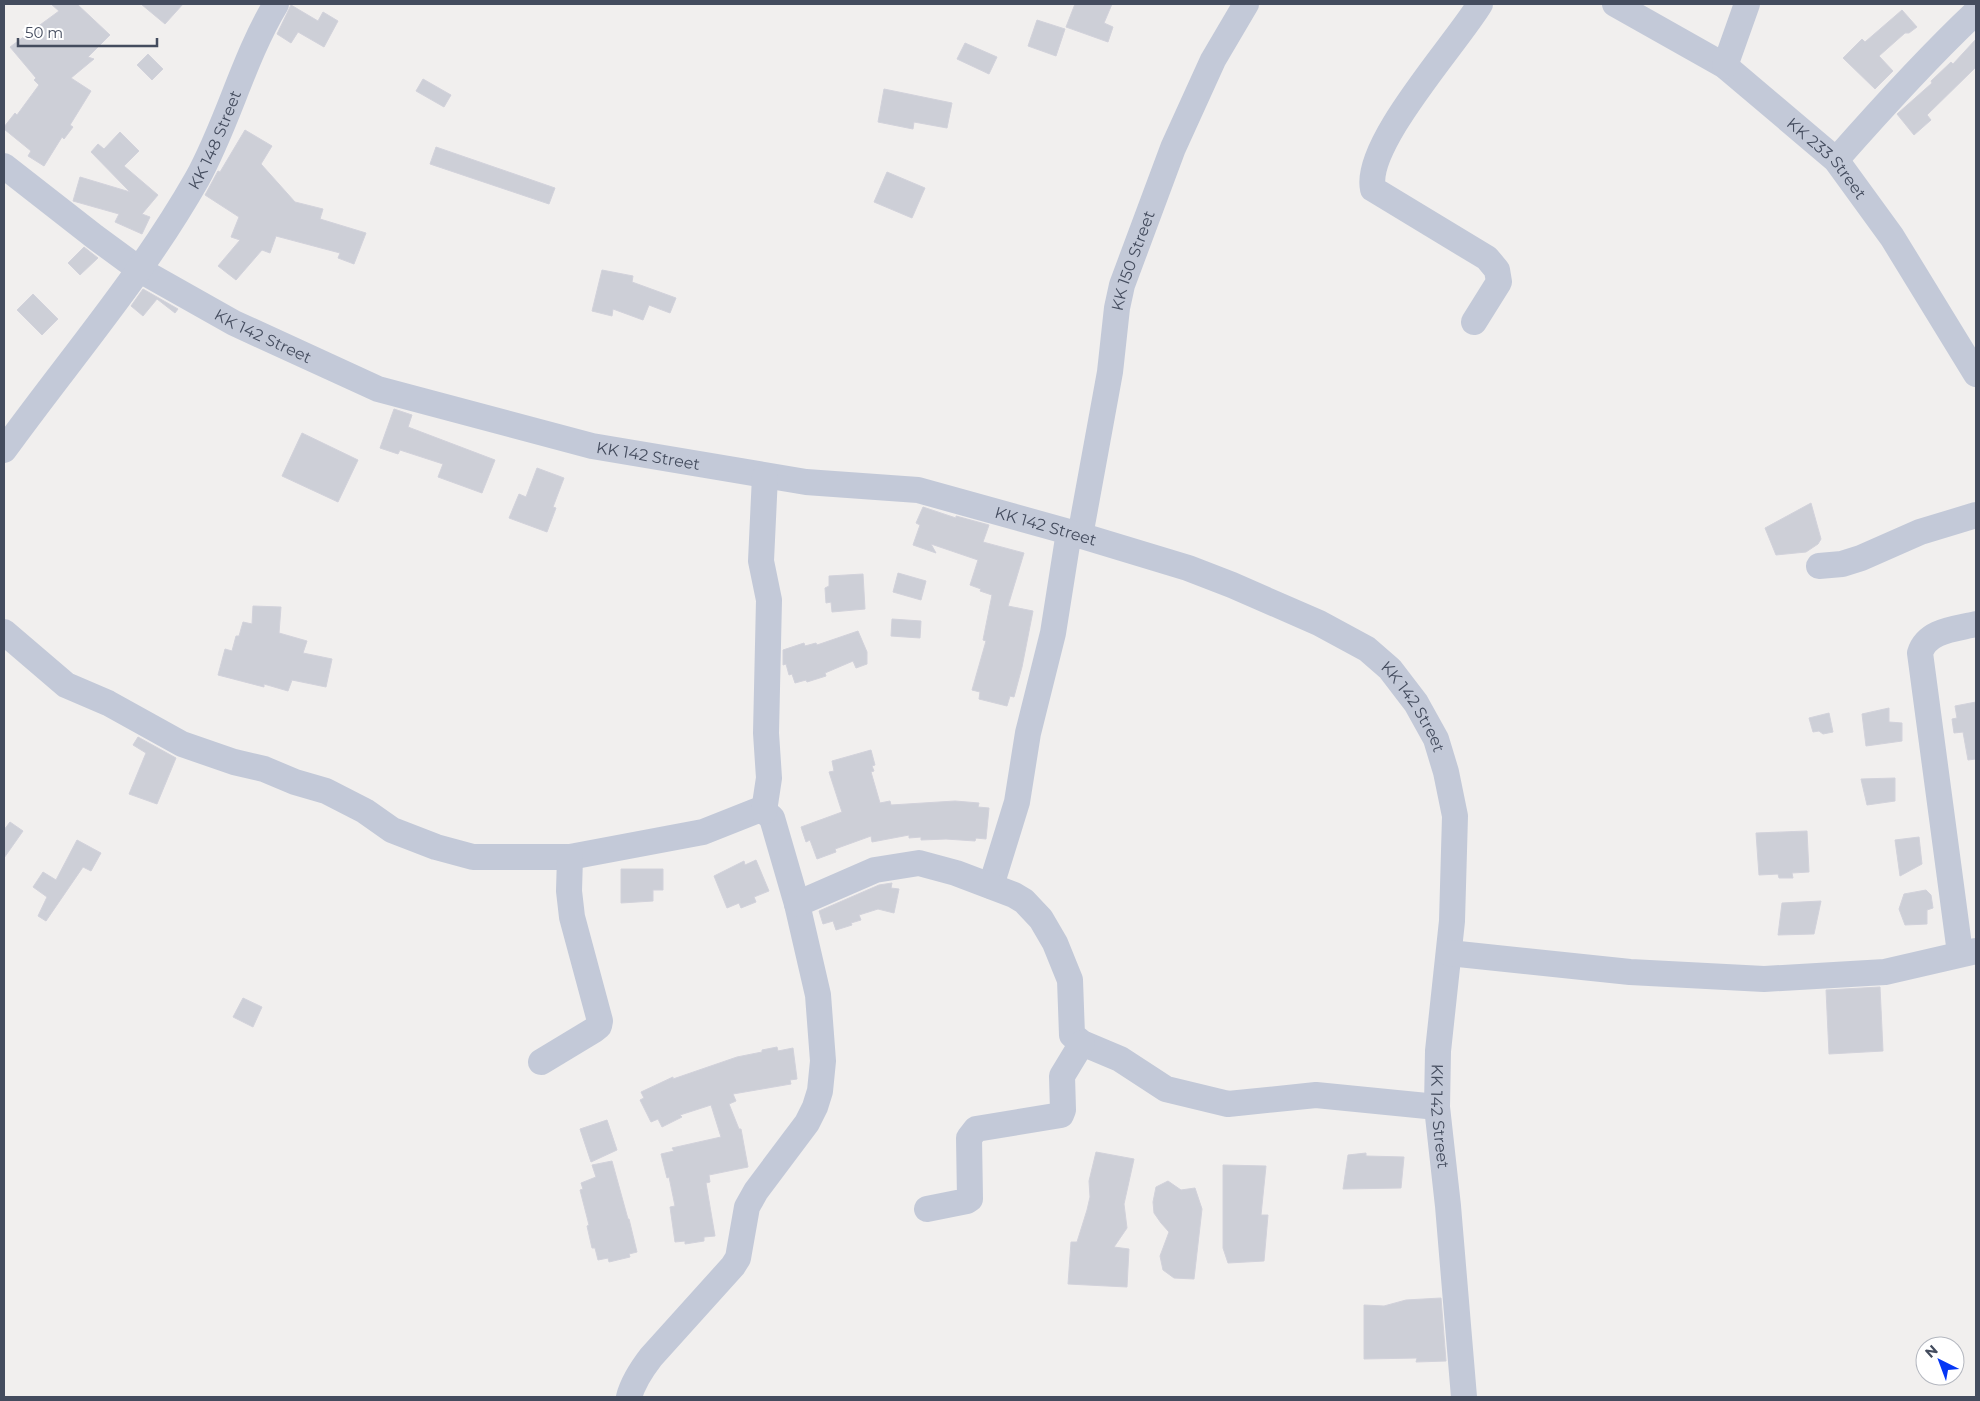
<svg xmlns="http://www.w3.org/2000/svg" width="1980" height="1401" viewBox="0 0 1980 1401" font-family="Montserrat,sans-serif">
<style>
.building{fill:#cdcfd7;stroke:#d2d2db}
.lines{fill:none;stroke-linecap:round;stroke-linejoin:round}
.minor{stroke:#c3c9d8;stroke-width:26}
.labels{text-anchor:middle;stroke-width:4;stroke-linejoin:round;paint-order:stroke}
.street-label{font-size:16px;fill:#444c5e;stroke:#fff}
</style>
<rect width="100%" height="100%" fill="#f1efee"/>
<g class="building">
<polygon points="51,4 77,4 110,35 88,57 94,59 71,78 91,91 70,125 73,127 64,139 62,137 44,166 28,156 31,151 4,129 4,127 15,113 17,115 39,85 34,80 36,78 10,47 59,11"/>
<polygon points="141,4 183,4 165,24"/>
<polygon points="1075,4 1112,4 1104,23 1113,27 1108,42 1066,27"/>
<polygon points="291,5 318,21 323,12 338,21 324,47 298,32 291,43 277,34"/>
<polygon points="1902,10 1917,27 1909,33 1905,33 1879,56 1893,71 1875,89 1843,58 1862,39 1865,42"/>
<polygon points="1037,20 1065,29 1056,56 1028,46"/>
<polygon points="1976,39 1976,67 1927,115 1931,120 1914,135 1897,114 1932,83 1931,81 1951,62 1953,64"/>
<polygon points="965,43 997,57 989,74 957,59"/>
<polygon points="148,54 163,69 152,80 137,65"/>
<polygon points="423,79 451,95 444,107 416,91"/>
<polygon points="884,89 952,103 947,128 914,122 913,129 878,122"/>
<polygon points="245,130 272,146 261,164 295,202 323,209 320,219 366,233 354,264 338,258 340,253 276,236 270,253 262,250 236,280 218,266 240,240 231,237 239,217 205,195 218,171 220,172"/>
<polygon points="120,132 139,151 124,166 158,195 142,214 150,217 142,234 115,222 119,214 73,201 80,177 130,192 91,152 98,144 104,149"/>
<polygon points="436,147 555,188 549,204 430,164"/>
<polygon points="887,172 925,188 912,218 874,202"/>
<polygon points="84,247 98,258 80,275 68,263"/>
<polygon points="602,270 633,276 632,282 676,298 670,313 649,305 643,320 613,309 612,316 592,311"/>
<polygon points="143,289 178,309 175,313 157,299 143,316 131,306"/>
<polygon points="33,294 58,319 42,335 17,310"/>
<polygon points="394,409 412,415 408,427 495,460 482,493 438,477 443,464 400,450 398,454 380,448"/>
<polygon points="302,433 358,460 338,502 282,476"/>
<polygon points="537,468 564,478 553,507 556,508 547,532 509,518 519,494 526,497"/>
<polygon points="1811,503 1821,539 1818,544 1806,552 1776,555 1765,528"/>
<polygon points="923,507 956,518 956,516 989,525 983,542 1024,553 1008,606 1033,611 1022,667 1014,697 1010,696 1007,706 979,699 980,692 972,690 986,641 983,640 992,595 980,591 981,589 970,585 978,560 931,544 936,553 913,545 920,525 916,523"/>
<polygon points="898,573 926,581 921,600 893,592"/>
<polygon points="863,574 865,609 832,612 831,602 826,603 825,588 829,586 829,576"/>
<polygon points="253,606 281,607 279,633 307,641 303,653 332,659 326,687 292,680 288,691 264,684 264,687 218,675 225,649 232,651 236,636 239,636 243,622 252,624"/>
<polygon points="892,619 921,621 920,638 891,636"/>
<polygon points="858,631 867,652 867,664 856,668 853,661 825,673 826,676 807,682 806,680 795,683 792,674 789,675 786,664 783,665 783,650 804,643 805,646 816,643 817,645"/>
<polygon points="1976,702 1976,759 1968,760 1963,732 1954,733 1952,719 1957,718 1955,706"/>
<polygon points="1889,708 1889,722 1902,723 1902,741 1866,746 1862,714"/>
<polygon points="1829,713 1833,732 1823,734 1819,731 1813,732 1809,718"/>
<polygon points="138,737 176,758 157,804 129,794 146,753 133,745"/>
<polygon points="871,750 875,765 872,766 874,771 871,772 880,803 890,801 891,805 955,801 979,803 978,807 989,808 986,839 976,838 975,841 946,839 921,840 921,837 909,838 909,835 872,842 871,836 835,849 836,852 817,859 810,840 806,842 801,827 842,812 829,772 834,771 832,761"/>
<polygon points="1895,778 1895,801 1867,805 1861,779"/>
<polygon points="10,822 23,831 4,858 4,830"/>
<polygon points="1807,831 1809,872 1792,873 1793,878 1779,878 1778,874 1759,875 1756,833"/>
<polygon points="1919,837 1922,864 1900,876 1895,840"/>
<polygon points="77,840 101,853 91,871 83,867 46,921 38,916 47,897 33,887 43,872 56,880"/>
<polygon points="756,860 769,891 754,897 756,902 741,908 739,903 727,908 714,876 744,861 745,865"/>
<polygon points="621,869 663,869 663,890 653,890 653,901 621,903"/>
<polygon points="892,883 891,888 899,889 894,913 878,909 859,915 861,920 851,923 852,925 836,930 833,921 823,924 819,911 879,885"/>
<polygon points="1926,890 1931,895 1933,908 1927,910 1927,924 1905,925 1899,909 1904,894"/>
<polygon points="1821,901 1814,934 1778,935 1782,903"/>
<polygon points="1880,987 1883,1051 1829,1054 1826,990"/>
<polygon points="243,998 262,1007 253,1027 233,1017"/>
<polygon points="777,1047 778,1051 793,1048 797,1079 790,1080 791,1084 733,1094 736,1101 729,1104 739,1129 741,1129 748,1167 709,1175 710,1182 706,1183 715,1236 704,1237 704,1241 685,1244 685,1241 675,1242 670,1207 675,1206 669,1177 667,1178 661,1154 674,1151 672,1148 721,1137 711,1105 680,1115 682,1117 662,1127 658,1119 651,1122 640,1100 644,1098 641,1092 673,1077 673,1079 737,1057 762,1052 762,1050"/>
<polygon points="607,1120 617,1150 591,1162 580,1129"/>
<polygon points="1096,1152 1134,1159 1124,1204 1127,1228 1114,1247 1129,1249 1127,1287 1068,1284 1071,1242 1077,1242 1087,1210 1090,1197 1089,1181"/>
<polygon points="1366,1153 1366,1156 1404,1157 1401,1188 1343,1189 1348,1155"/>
<polygon points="612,1161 628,1219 629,1219 637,1252 629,1254 630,1257 609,1262 608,1258 598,1260 595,1248 592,1248 587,1226 589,1225 580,1190 583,1189 581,1183 596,1177 592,1165"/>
<polygon points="1223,1165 1266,1166 1261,1215 1268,1215 1264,1261 1228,1263 1223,1248"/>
<polygon points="1168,1181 1181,1190 1195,1188 1202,1209 1194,1279 1174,1278 1163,1270 1160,1256 1169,1232 1161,1223 1154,1213 1153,1202 1156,1187"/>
<polygon points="1441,1298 1446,1361 1416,1362 1417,1358 1364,1359 1364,1305 1384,1306 1406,1300"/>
</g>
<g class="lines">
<g class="minor">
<path id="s1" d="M1615 4 1725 66 1836 160 1892 237 1976 374"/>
<polyline points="1725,66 1747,4"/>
<path d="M1836 160C1881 109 1926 59 1976 12"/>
<path id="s2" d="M4 166 95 237 140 270 234 323 378 389 592 446 806 482 918 490 1069 532 1188 568 1232 585 1319 623 1367 649 1390 669 1416 703 1436 739 1446 772 1455 816 1452 921 1438 1051 1437 1107 1448 1206 1464 1397"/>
<path d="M1474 322 1499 282 1497 270 1487 258 1373 189C1363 145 1456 44 1480 4"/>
<path id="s3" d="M4 450C69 360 142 276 197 179 228 123 243 59 276 4"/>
<path id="s4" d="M1080 536 1110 372 1117 308 1122 285 1173 148 1213 60 1246 4"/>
<polyline points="1819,566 1842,564 1861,558 1920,532 1976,515"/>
<path d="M4 632 66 685 108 703 182 744 234 762 264 769 295 782 326 791 365 811 392 830 436 847 473 857H570L703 832 756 811H764L772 818 797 904 818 995 823 1061 820 1091 815 1107 807 1123 756 1191 747 1207 738 1258 733 1266 651 1357C641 1370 633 1382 629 1397"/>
<polyline points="764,811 769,778 766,733 769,600 761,561 765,476"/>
<polyline points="991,886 1017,802 1028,733 1053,633 1069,532"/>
<polyline points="797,904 875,870 919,863 956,873 1014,895 1024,901 1041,919 1055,943 1070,980 1072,1035 1082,1043 1120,1059 1166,1089 1228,1104 1316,1095 1437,1107"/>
<polyline points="1449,953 1630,972 1764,979 1885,972 1976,951"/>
<path d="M1960 953 1920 653C1927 630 1956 629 1976 624"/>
<polyline points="541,1062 594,1030 599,1026 600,1021 572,917 569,891 570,857"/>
<polyline points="927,1209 967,1201 970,1199 969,1138 976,1129 1061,1115 1063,1110 1062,1076 1082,1043"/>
</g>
</g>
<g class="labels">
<g class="street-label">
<text dy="6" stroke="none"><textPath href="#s3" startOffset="376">KK 148 Street</textPath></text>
<text dy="6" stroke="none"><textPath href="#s1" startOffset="264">KK 233 Street</textPath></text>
<text dy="6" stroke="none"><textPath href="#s4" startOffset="281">KK 150 Street</textPath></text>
<text dy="6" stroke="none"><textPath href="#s2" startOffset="311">KK 142 Street</textPath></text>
<text dy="6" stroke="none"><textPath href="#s2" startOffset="716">KK 142 Street</textPath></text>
<text dy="6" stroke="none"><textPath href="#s2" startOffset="1121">KK 142 Street</textPath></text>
<text dy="6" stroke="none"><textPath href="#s2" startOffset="1541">KK 142 Street</textPath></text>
<text dy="6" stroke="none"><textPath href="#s2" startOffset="1961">KK 142 Street</textPath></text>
</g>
</g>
<rect width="1980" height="1401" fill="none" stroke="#444c5e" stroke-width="10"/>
<g transform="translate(1940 1361) rotate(318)"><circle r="24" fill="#ffffff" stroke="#b4b7bf"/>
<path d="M0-4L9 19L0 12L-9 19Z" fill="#0536f5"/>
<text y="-8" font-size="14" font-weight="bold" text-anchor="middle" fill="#444c5e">N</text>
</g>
<path d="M18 38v8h139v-8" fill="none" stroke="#444c5e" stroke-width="2.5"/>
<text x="25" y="38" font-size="15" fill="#444c5e" stroke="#ffffff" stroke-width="4" paint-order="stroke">50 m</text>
</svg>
